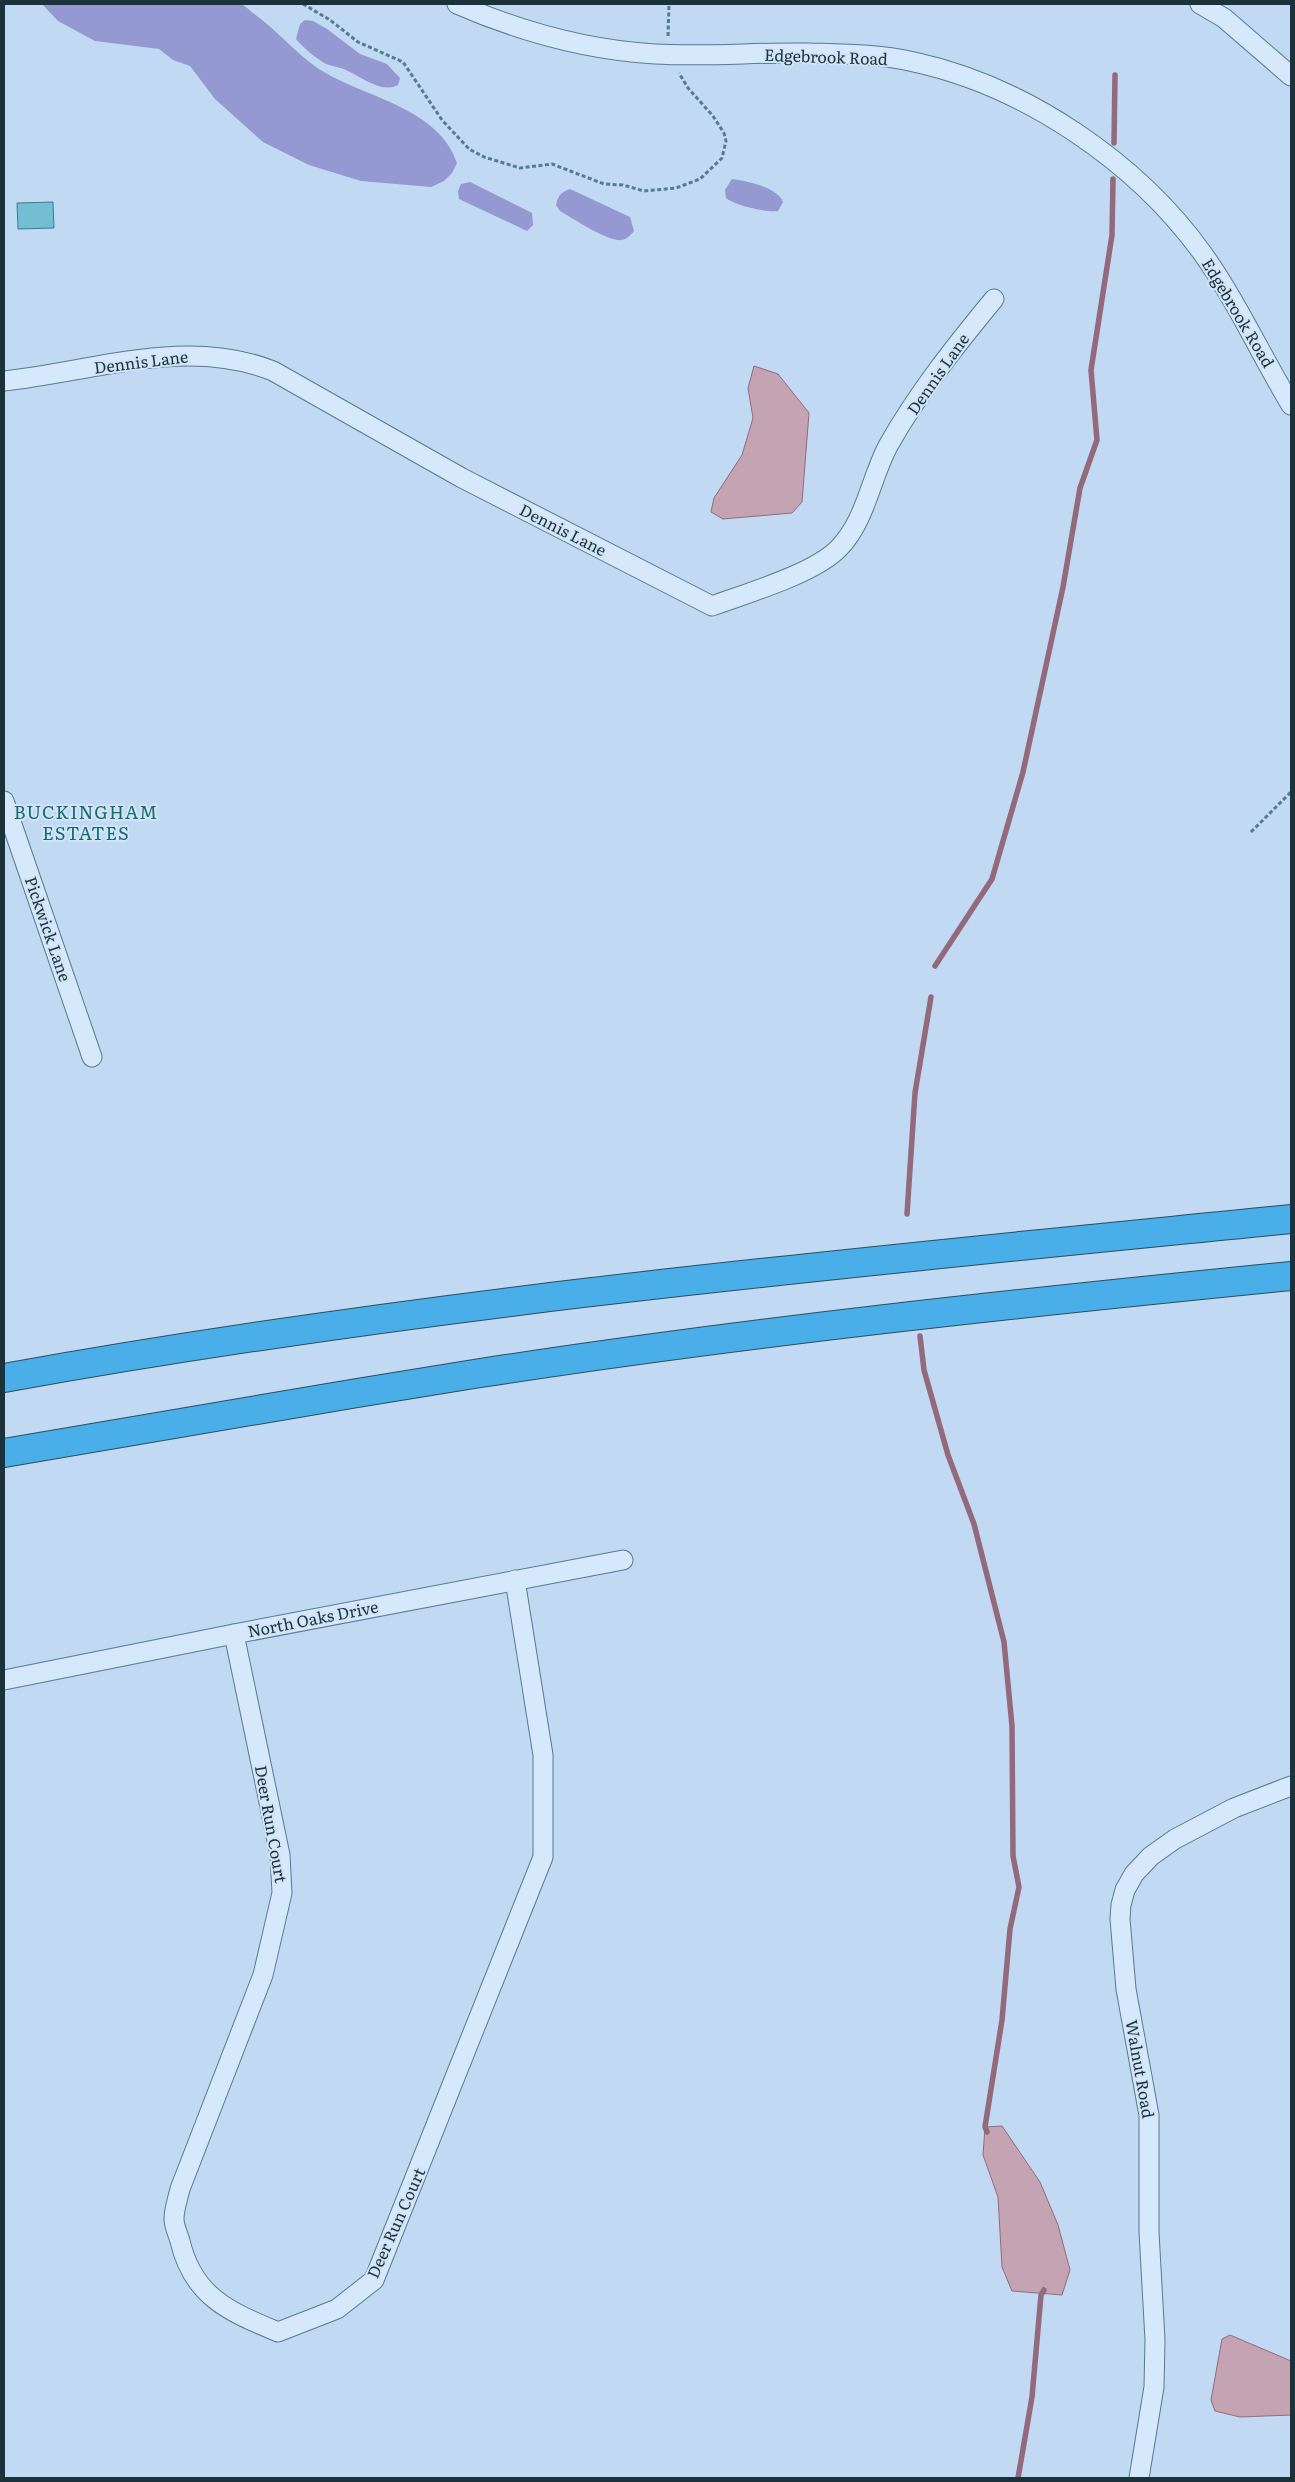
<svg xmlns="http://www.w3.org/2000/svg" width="1295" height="2482" viewBox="0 0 1295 2482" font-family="Literata,serif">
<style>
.green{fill:#9499d1}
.water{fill:#c4a4b3;stroke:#936a7c}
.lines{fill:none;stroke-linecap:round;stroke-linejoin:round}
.stream{stroke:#936a7c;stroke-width:5.5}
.building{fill:#73bed3;stroke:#3a7e8e}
.minor-casing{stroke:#577b8d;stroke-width:21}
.motorway-casing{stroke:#2b4e5a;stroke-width:30}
.path{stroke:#577b8d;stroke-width:3;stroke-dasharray:4 2.5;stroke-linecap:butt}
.minor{stroke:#d5e8fc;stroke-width:19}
.motorway{stroke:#4aafe8;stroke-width:28}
.labels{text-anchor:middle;stroke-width:4;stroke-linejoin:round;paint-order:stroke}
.street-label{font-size:16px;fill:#1c323b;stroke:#d1e4f8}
.neighbourhood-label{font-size:18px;letter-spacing:1px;fill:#186b6b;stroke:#d1e4f8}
</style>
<rect width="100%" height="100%" fill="#c1d9f2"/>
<g class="green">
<path d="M42 4C92 4 141 4 191 4 203 4 229 0 240 4 245 5 249 10 253 13 277 30 295 53 319 69 362 97 439 107 457 163L452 173 444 181 431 187 361 181 309 165 263 142 215 99 190 66 173 60 159 49 95 41 58 21Z"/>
<path d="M305 20 313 21 327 29 360 54 387 64 400 78 398 85C381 94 360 76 344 69 338 67 331 66 326 64 315 58 304 48 296 39L300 24Z"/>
<path d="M732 179C747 181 777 187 783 202L778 211C767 213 734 205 726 198L725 190Z"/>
<polygon points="470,182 532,213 533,225 527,231 459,199 458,191 461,184"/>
<path d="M570 189 630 217 634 231C630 236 625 241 618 240 602 238 574 219 560 211L556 205C558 196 561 192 570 189Z"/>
</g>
<g class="water">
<polygon points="754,366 778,374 809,413 802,502 792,513 723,519 711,512 714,498 742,455 753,418 748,388"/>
<polygon points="1002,2126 1040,2182 1058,2225 1070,2270 1062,2295 1012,2291 1002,2267 998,2197 983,2155 985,2127"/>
<polygon points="1230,2335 1291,2361 1291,2415 1240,2417 1215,2411 1211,2400 1222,2339"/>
</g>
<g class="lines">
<g class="stream">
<polyline points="1114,143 1115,75"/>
<polyline points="935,966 992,879 1023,772 1063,587 1080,488 1097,440 1091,370 1112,235 1113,179"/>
<polyline points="907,1214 915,1093 931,997"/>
<polyline points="920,1336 924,1370 948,1455 974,1524 1004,1642 1012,1726 1013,1856 1019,1887 1010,1929 1002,2020 985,2127 987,2132"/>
<polyline points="1018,2478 1032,2397 1041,2295 1044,2290"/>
</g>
</g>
<polygon class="building" points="53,202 54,228 18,229 17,203"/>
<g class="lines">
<g class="minor-casing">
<g id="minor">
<path d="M457 4C519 31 587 50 655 54 706 57 758 52 809 53 844 54 880 54 914 62 1025 86 1137 162 1203 254 1237 302 1261 355 1291 405"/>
<polyline points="1200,4 1224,18 1291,76"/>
<path d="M4 381C92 372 186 336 273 371L462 478 712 606C747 593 814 574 839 548 866 520 870 480 888 446 917 394 956 345 994 299"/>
<polyline points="4,801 92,1057"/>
<path d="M234 1634 280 1855 282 1893 263 1975 180 2189C178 2198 174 2209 174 2219 174 2226 178 2234 180 2241 193 2297 230 2312 278 2332L337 2309 374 2280 543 1857V1755L515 1580"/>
<polyline points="4,1680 234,1634 623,1560"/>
<polyline points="1139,2478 1154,2387 1155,2340 1149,2232 1149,2115 1126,1989 1120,1919 1121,1905 1125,1890 1134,1874 1151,1856 1175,1839 1234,1808 1291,1786"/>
</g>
</g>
<g class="motorway-casing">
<g id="motorway">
<path d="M4 1378C430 1301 860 1262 1291 1219"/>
<path d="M4 1453C160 1426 317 1399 474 1374 745 1332 1018 1303 1291 1276"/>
</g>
</g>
<g class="path">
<polyline points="303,4 330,20 358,42 403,62 442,120 469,149 484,157 520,168 552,164 604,184 623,185 644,191 676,188 700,179 722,158 726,141 724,133 713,116 688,88 679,73"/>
<polyline points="668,36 669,4"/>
<polyline points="1251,832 1291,792"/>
</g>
<use href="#minor" class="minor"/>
<use href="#motorway" class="motorway"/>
</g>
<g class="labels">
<g class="street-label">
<text transform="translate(826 57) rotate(2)" y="6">Edgebrook Road</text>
<text transform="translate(1238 313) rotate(59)" y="6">Edgebrook Road</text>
<text transform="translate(141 362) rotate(-7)" y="6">Dennis Lane</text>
<text transform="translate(938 374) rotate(-55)" y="6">Dennis Lane</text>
<text transform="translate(563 530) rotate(27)" y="6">Dennis Lane</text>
<text transform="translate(48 929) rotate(71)" y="6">Pickwick Lane</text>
<text transform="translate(313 1619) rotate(-11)" y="6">North Oaks Drive</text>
<text transform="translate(271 1824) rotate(80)" y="6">Deer Run Court</text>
<text transform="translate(1140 2069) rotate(80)" y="6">Walnut Road</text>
<text transform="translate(396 2223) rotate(-66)" y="6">Deer Run Court</text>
</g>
<g class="neighbourhood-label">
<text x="86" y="819">BUCKINGHAM<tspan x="86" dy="21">ESTATES</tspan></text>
</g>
</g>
<rect width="1295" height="2482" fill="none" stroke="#1c323b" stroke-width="10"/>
</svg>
